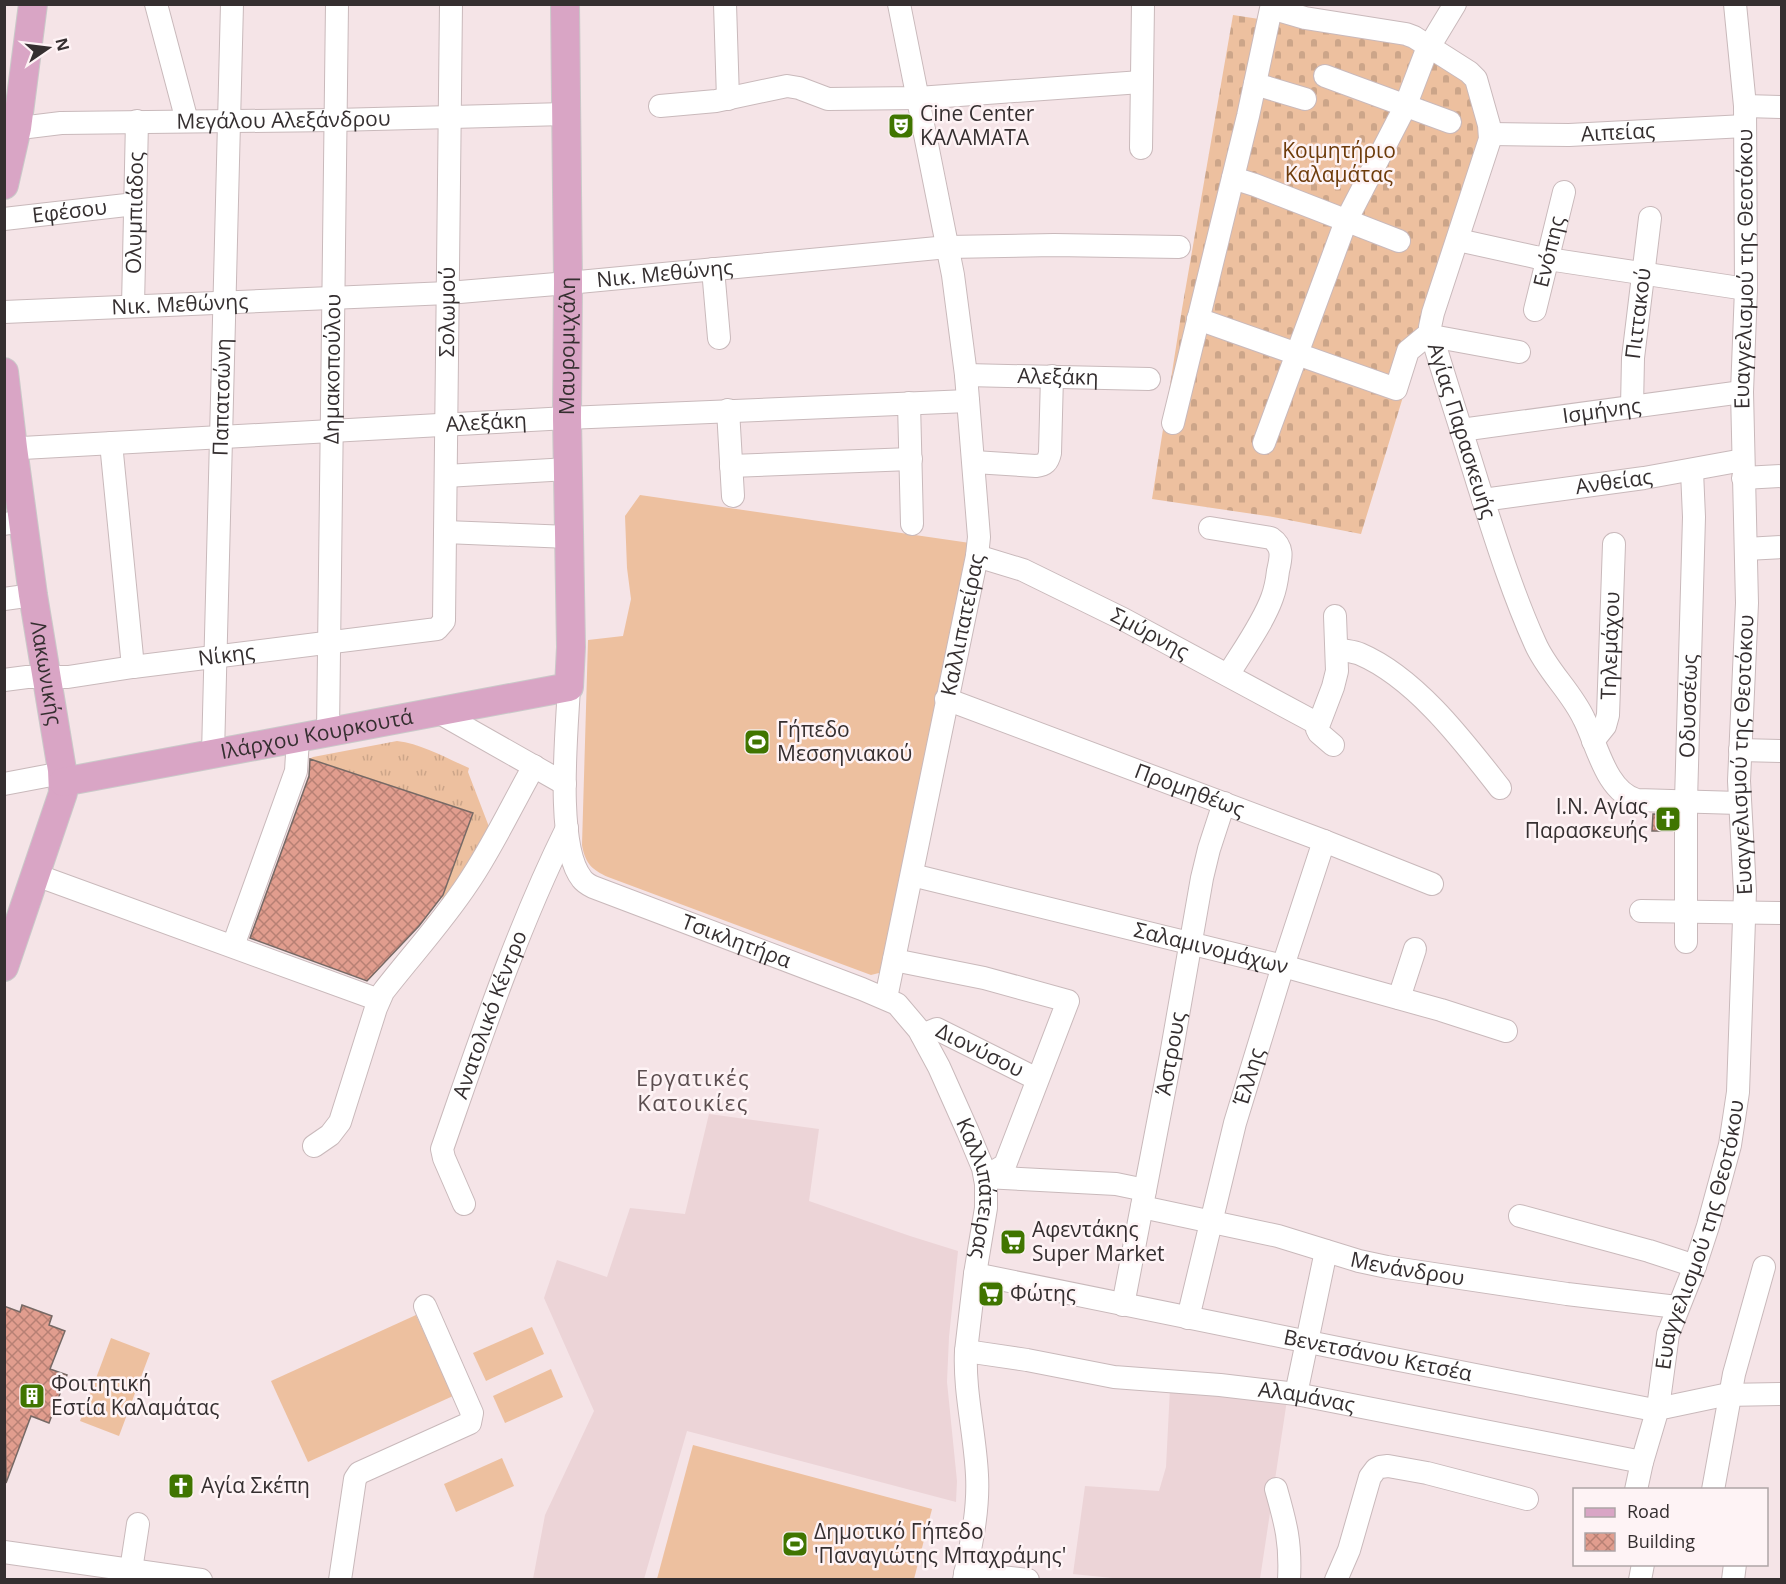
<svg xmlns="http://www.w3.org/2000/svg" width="1786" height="1584" viewBox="0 0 1786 1584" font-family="'Open Sans',sans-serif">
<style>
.built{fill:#ecd4d7}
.grass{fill:url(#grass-tufts)}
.cemetery{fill:url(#cemetery-stones)}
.pitch{fill:#edc09f}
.building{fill:url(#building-cross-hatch);stroke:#766965;stroke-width:1.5}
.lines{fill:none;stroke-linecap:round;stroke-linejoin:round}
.minor-casing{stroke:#c9b9bb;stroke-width:24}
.major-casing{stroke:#cac9c9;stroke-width:30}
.minor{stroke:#fff;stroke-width:22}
.major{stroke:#d9a5c5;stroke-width:28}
.labels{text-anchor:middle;stroke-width:5;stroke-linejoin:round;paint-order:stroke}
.poi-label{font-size:21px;fill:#352f30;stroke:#fef3f5;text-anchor:start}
.street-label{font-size:21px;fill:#352f30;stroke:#fef3f5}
.park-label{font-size:21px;fill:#6d3b0a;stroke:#fef3f5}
.neighbourhood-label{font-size:22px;letter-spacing:1.5px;fill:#5b4d4f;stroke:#fef3f5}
</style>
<defs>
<pattern id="grass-tufts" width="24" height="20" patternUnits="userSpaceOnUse" patternTransform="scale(1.5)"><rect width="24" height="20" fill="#edc09f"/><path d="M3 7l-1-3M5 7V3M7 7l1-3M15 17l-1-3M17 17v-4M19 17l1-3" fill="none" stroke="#cca589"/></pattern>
<pattern id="cemetery-stones" width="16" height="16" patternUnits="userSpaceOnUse" patternTransform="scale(1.5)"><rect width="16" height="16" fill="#edc09f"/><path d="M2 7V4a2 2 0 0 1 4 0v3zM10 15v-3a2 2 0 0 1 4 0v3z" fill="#cca589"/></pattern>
<pattern id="building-cross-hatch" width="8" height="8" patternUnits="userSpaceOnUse" patternTransform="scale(1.5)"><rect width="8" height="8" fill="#e19d8e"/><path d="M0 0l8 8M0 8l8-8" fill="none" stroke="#b78074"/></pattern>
</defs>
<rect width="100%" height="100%" fill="#f5e4e7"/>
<g class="built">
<polygon points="709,1114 819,1129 809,1201 910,1236 958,1251 949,1337 947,1382 957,1481 956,1502 687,1431 644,1579 533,1579 545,1515 594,1411 544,1298 557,1260 607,1277 630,1208 685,1214"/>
<polygon points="1170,1388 1287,1400 1260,1579 1132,1580 1073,1574 1085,1486 1159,1491 1166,1467"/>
</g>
<path class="grass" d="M397 741C422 744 446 758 469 768L468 772 491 832 428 921 426 919 440 904 473 813 309 759 313 757Z"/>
<polygon class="cemetery" points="1233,15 1405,41 1470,84 1481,142 1361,534 1273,517 1152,499 1182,309"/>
<g class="pitch">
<path d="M640 495 970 543 886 962 879 973 871 975 608 877C592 870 585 863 582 845L588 640 623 636 631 599 627 568 625 516Z"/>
<polygon points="416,1315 453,1396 308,1462 271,1381"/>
<polygon points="532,1327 544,1354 486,1381 473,1353"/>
<polygon points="111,1338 150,1353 119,1436 80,1421"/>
<polygon points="551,1369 563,1397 505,1423 493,1396"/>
<polygon points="693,1445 932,1509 914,1579 657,1579"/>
<polygon points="502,1458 514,1486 456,1512 444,1484"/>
</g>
<g class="building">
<polygon points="310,759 473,813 443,895 419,926 367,981 250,938 309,776"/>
<polygon points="1653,814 1672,815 1672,831 1652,831"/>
<polygon points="22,1305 52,1316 49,1325 65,1331 50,1369 67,1375 49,1423 31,1416 6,1483 4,1306 20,1312"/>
</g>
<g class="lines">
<g class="minor-casing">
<g id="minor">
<polyline points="156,4 187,121"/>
<polyline points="725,4 728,99"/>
<path id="s1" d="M1275 4 1281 11 1305 18 1406 34 1414 37 1469 72 1476 79 1489 125 1490 139 1433 313 1430 327 1432 336C1447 386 1463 435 1478 484 1495 537 1512 592 1535 643 1547 671 1571 691 1584 719 1597 744 1606 792 1637 800L1739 803"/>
<polyline points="1325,76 1450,122"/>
<polyline points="1255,84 1305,99"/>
<polyline points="660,106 716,101 787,86 799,88 828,99 918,98 1141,82"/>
<polyline points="1745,106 1782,107"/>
<path id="s2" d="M4 130 61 123 335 120 565 114"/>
<path id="s3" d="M1490 134 1569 135 1745 126"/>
<polyline points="1141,148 1143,4"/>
<polyline points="1233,178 1255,185 1399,241"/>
<path id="s4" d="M4 219 135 204"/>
<polyline points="1458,240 1535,257 1746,289"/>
<polyline points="713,269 719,338"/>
<path id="s5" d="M133 306 137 121"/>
<path id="s6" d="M1535 310 1564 192"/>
<path id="s7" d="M4 312 448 293 568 283 948 247 1054 245 1179 247"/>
<polyline points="1198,319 1396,389 1408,351 1431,332"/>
<polyline points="1432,336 1519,352"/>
<path id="s8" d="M966 375 1149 379"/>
<polyline points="909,403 912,524"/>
<path id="s9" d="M1632 407 1633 358 1650 218"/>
<polyline points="728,410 733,496"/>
<polyline points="1173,423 1248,116 1272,4"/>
<path id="s10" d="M1461 430 1742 392"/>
<polyline points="111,443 133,667"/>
<polyline points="1264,443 1346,221 1405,107 1426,52 1455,4"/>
<path id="s11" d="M4 449 567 418 968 401"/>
<path d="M974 462 1036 466C1045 465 1048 462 1050 453L1052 376"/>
<polyline points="731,466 911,459"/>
<polyline points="446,476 568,469"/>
<polyline points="1743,478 1782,476"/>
<path id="s12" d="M1483 500 1644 478 1743 460"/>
<polyline points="4,524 23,521"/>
<path d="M1210 528 1271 538C1284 547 1281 558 1278 571 1277 580 1275 590 1272 598 1263 623 1242 652 1228 675"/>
<polyline points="445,532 569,537"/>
<polyline points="1746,549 1782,547"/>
<path id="s13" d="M977 556 1023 570 1123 619 1318 724"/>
<polyline points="4,599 33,595"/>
<path d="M1338 649C1345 651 1353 651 1360 654 1416 678 1464 742 1500 788"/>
<path id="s14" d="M4 680 27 677H68L133 667 437 629 444 621 451 4"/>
<path id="s15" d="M569 687C567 730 555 846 582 879 585 883 589 885 593 887L862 989 897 1004 919 1030 939 1067 968 1132 983 1168 986 1184V1208L975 1274 966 1351C964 1392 975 1433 977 1475 979 1510 971 1545 964 1580"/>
<path id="s16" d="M946 699 1324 841 1432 884"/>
<polyline points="438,712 565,784"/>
<path id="s17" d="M328 732 337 4"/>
<path id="s18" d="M1593 741 1605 726 1608 715 1614 544"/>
<polyline points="1333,745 1319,733 1317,729 1333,687 1337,671 1335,616"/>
<polyline points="1740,750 1782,751"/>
<path id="s19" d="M213 754 232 4"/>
<polyline points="4,784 62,773"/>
<polyline points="36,875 379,1000"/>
<path id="s20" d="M912 875 1283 966 1441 1010 1506 1031"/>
<polyline points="1641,911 1782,913"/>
<path id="s21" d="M1686 942V801L1694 517 1692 471"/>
<polyline points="233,946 296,771 298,738"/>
<polyline points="894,960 984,978 1068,1001 1005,1165 985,1177"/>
<path id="s22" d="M886 998 977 556 979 537 966 375 953 275 899 4"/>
<polyline points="1399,998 1415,949"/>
<path id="s23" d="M922 1035 937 1029 1037 1079"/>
<path d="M314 1146 330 1135 340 1122 376 1008 383 992C411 956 443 921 468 883 493 846 512 805 534 766"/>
<polyline points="985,1177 1116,1184 1145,1190"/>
<path id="s24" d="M464 1204 444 1158 442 1149C480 1040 516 931 567 828"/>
<path id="s25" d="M1142 1207 1278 1236 1359 1261 1387 1267 1567 1294 1677 1307"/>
<polyline points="1520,1216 1649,1251 1695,1266"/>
<path id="s26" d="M975 1274 1343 1349 1649 1409 1667 1407 1724 1395 1782 1394"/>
<path id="s27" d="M1123 1305 1171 1055 1202 878 1209 849 1224 803"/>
<path id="s28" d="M1188 1318 1235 1123 1283 966 1324 841"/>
<path id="s29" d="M966 1351 1027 1360 1114 1377 1220 1385 1296 1394 1642 1462"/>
<polyline points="1296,1394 1326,1251"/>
<path d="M1276 1489C1286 1524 1291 1543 1289 1580"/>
<path id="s30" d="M1636 1490 1642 1462 1658 1408 1668 1334 1695 1266 1708 1226 1730 1145 1738 1092 1745 891 1739 781 1747 603 1742 392 1746 289 1745 106 1735 4"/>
<polyline points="1713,1490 1734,1374 1764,1267"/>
<polyline points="4,1552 201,1580"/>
<polyline points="131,1570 138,1524"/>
<polyline points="965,1573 1028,1580"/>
<polyline points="340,1580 355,1479 359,1473 470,1423 472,1413 425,1306"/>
<polyline points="1336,1580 1349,1550 1370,1477 1376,1469 1380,1467 1388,1466 1427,1473 1527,1499"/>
<polyline points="1640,1580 1643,1564"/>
<polyline points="1733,1580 1735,1564"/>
</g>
</g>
<g class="major-casing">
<g id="major">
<polyline points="4,185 17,128 33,4"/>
<path id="s31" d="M4 372 13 448 33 595 62 770 63 793 4 967"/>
<path id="s32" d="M63 782 569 687 571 647 567 418 568 283 565 4"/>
</g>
</g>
<use href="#minor" class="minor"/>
<use href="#major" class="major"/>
</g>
<defs>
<g id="theatre-square" transform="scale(1.35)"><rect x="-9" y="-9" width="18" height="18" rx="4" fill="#407500" stroke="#fef3f5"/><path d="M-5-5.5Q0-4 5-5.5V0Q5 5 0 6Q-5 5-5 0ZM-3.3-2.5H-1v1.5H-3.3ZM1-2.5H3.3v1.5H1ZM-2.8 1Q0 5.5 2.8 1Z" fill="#fff"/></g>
<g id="stadium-square" transform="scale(1.35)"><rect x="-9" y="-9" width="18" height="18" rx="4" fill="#407500" stroke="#fef3f5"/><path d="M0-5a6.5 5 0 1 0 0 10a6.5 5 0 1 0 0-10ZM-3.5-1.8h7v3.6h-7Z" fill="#fff"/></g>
<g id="church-square" transform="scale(1.35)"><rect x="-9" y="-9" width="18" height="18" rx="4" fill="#407500" stroke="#fef3f5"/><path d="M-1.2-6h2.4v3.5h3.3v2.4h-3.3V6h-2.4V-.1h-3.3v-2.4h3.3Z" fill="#fff"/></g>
<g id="supermarket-square" transform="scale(1.35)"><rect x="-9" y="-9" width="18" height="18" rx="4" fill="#407500" stroke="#fef3f5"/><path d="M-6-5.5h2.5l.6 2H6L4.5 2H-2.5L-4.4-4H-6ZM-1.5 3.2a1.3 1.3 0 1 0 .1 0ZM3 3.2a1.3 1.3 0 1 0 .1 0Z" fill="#fff"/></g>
<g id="building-square" transform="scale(1.35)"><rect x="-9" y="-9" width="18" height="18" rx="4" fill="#407500" stroke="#fef3f5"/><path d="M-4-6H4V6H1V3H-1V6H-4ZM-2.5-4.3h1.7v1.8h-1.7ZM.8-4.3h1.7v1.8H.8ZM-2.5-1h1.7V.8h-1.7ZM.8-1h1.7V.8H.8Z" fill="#fff"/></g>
</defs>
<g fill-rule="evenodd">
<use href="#theatre-square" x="901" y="126"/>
<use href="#stadium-square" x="757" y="742"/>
<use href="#church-square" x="1668" y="819"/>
<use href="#supermarket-square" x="1013" y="1242"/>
<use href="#supermarket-square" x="991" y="1294"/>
<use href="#building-square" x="32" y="1396"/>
<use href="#church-square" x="181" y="1486"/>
<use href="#stadium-square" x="795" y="1544"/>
</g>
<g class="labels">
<g class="poi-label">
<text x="920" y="121">Cine Center<tspan x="920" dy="24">ΚΑΛΑΜΑΤΑ</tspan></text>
<text x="777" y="737">Γήπεδο<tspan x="777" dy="24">Μεσσηνιακού</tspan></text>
<text x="1648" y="814" text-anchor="end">Ι.Ν. Αγίας<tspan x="1648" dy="24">Παρασκευής</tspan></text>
<text x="1032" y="1237">Αφεντάκης<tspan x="1032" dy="24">Super Market</tspan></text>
<text x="1010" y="1301">Φώτης</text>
<text x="51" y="1391">Φοιτητική<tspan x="51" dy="24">Εστία Καλαμάτας</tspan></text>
<text x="201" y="1493">Αγία Σκέπη</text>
<text x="814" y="1539">Δημοτικό Γήπεδο<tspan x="814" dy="24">'Παναγιώτης Μπαχράμης'</tspan></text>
</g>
<g class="street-label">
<text dy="7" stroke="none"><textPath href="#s2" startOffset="280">Μεγάλου Αλεξάνδρου</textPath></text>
<text dy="7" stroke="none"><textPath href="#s3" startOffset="128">Αιπείας</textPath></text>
<text dy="7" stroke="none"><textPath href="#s4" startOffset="66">Εφέσου</textPath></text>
<text dy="7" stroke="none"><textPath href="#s5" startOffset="93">Ολυμπιάδος</textPath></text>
<text dy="7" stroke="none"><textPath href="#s6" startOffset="60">Ενόπης</textPath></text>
<text dy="7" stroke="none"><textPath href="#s30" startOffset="1236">Ευαγγελισμού της Θεοτόκου</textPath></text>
<text dy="7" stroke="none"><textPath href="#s7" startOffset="662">Νικ. Μεθώνης</textPath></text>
<text dy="7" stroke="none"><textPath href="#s7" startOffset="176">Νικ. Μεθώνης</textPath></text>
<text dy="7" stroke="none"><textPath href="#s9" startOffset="94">Πιττακού</textPath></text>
<text dy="7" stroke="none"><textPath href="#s14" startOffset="756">Σολωμού</textPath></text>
<text dy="7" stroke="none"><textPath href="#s32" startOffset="856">Μαυρομιχάλη</textPath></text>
<text dy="7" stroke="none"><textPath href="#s17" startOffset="363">Δημακοπούλου</textPath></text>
<text dy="7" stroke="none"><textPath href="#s8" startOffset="92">Αλεξάκη</textPath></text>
<text dy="7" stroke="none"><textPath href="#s19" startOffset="357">Παπατσώνη</textPath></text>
<text dy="7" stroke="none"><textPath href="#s10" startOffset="142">Ισμήνης</textPath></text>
<text dy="7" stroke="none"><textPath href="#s11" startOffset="483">Αλεξάκη</textPath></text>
<text dy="7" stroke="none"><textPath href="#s1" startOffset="588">Αγίας Παρασκευής</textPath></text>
<text dy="7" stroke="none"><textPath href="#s12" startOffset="132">Ανθείας</textPath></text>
<text dy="7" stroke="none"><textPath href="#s22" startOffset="381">Καλλιπατείρας</textPath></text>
<text dy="7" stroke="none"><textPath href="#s13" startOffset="190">Σμύρνης</textPath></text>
<text dy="7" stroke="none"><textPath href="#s18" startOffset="100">Τηλεμάχου</textPath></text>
<text dy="7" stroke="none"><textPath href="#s14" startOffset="224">Νίκης</textPath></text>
<text dy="7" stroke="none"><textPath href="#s31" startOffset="304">Λακωνικής</textPath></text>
<text dy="7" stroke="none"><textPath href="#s21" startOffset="236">Οδυσσέως</textPath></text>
<text dy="7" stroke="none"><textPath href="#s32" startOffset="258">Ιλάρχου Κουρκουτά</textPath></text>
<text dy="7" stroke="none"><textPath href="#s30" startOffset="750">Ευαγγελισμού της Θεοτόκου</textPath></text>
<text dy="7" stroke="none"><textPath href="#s16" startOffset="260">Προμηθέως</textPath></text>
<text dy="7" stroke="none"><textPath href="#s15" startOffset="362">Τσικλητήρα</textPath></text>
<text dy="7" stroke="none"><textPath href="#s20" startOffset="308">Σαλαμινομάχων</textPath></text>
<text dy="7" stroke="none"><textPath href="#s24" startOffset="202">Ανατολικό Κέντρο</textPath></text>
<text dy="7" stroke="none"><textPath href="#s27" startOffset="256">Άστρους</textPath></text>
<text dy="7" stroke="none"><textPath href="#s23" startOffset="64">Διονύσου</textPath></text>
<text dy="7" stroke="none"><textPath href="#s28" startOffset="249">Έλλης</textPath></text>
<text dy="7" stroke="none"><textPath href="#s15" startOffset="740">Καλλιπάτειρας</textPath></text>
<text dy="7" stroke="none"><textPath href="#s30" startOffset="264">Ευαγγελισμού της Θεοτόκου</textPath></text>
<text dy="7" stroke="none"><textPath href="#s25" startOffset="273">Μενάνδρου</textPath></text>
<text dy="7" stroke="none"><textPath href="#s26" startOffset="411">Βενετσάνου Κετσέα</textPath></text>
<text dy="7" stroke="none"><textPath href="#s29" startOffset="344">Αλαμάνας</textPath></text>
</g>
<g class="park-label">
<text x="1339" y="158">Κοιμητήριο<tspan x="1339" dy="24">Καλαμάτας</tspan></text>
</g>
<g class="neighbourhood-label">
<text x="693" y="1086">Εργατικές<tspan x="693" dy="25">Κατοικίες</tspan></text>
</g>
</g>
<rect width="1786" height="1584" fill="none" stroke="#352f30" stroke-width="12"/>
<rect x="1573" y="1488" width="195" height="78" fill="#fef3f5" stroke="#aea5a6" stroke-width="1.5"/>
<rect x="1585" y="1508" width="30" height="9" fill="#d9a5c5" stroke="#aea5a6" stroke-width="1.5"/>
<text x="1627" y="1518" font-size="18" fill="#352f30">Road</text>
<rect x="1585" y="1533" width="30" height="18" fill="url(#building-cross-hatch)" stroke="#aea5a6" stroke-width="1.5"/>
<text x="1627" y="1548" font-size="18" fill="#352f30">Building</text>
<g transform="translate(48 48) rotate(76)" stroke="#fef3f5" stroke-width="4.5" paint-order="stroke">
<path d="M0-4.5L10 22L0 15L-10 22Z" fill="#352f30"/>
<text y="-9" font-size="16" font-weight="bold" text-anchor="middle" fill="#352f30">N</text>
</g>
</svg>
